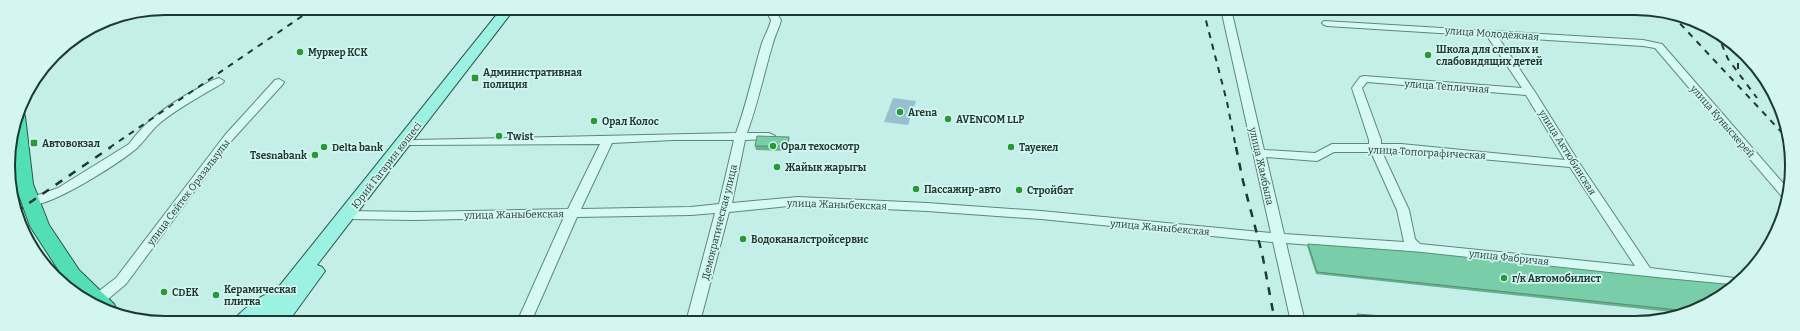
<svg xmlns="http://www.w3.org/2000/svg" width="1800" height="331" viewBox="0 0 1800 331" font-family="Bitter,serif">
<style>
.green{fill:#97bfcd}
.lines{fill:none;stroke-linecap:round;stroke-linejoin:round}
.minor-casing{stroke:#5a897a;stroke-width:2}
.major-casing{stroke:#2e5747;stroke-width:2}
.highway-casing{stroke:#2e5747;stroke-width:2}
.minor{fill:#d7f9f4;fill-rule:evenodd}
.major{fill:#9bf2e3;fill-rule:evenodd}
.highway{fill:#53dfb5;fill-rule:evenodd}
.rail-far1{stroke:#1e392f;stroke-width:2;stroke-dasharray:6 6;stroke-linecap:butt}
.rail{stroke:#1e392f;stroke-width:2.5;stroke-dasharray:8 8;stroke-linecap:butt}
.wall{fill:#68b090}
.building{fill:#79cda8;stroke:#559076}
.poi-dot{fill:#299938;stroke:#d3f6f1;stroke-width:1.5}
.labels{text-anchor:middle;stroke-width:3.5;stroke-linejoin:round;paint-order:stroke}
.street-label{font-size:10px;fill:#1e392f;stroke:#d3f6f1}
.poi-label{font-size:10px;font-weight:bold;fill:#1e392f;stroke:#d3f6f1;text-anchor:start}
.rim{fill:none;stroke:#1e392f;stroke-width:2}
</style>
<rect width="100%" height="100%" fill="#c4efe8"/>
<polygon class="green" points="893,98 916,101 908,125 884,122"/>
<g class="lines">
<g class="minor-casing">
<g id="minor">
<path d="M765 9H774L781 20C779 29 775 35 773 43 764 73 758 103 747 133H769L775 136 769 139 745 140 732 203 798 197 927 203 1041 211 1271 233 1221 9H1231L1264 150 1315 153 1332 144H1369V140L1352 88 1360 77 1364 76 1522 88 1487 36 1327 26 1324 25 1322 23 1324 21 1643 40 1662 44 1789 190 1787 200 1784 199 1655 48 1643 46 1498 37 1535 92 1580 164 1650 268 1743 279 1733 286 1416 253 1286 243 1305 322H1291L1273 242 1041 219 927 211 798 205 729 212 700 322H686L715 213 691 215 577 217 531 322H517L564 217 416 220 347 219 342 218 341 215 342 212 347 211 416 212 568 209 600 144 410 145 408 143 410 141 414 140 736 133C747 103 753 73 762 43 765 35 769 29 771 20ZM1367 82 1526 95 1565 160 1401 144H1381V140L1362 88ZM673 140H734L719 204 691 207 581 209 612 143ZM1334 152H1371L1397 210 1404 242 1284 234 1266 157 1317 161ZM1382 152H1401L1570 167 1635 266 1420 244 1415 239 1409 210Z"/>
<path d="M219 78 224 81 223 83C202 95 180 107 161 122 151 130 145 141 136 149 119 163 47 210 27 205L25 202 27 199 58 188 129 144C147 119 171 103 197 89 204 85 211 80 219 78Z"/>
<polygon points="279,79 284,82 283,84 233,139 126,284 101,305 96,306 89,302 91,297 116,278 225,135 275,80"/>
</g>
</g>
<g class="major-casing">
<path id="major" d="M502 8H515L317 265 322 267 325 271 288 322H234L236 317C244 310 263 291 273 294Z"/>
</g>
<g class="highway-casing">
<polygon id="highway" points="19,111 23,112 25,116 33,184 49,225 79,270 114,304 117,310 115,313 96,307 75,290 65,280 30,226 15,184 12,166 11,146"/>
</g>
<use href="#minor" class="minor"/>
<use href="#major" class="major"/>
<use href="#highway" class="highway"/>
<g class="rail-far1">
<polyline points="1203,9 1227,102 1236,148"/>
<polyline points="1672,15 1787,138"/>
<polyline points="1717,33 1728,59 1757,98"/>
<polyline points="1738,51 1738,72"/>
<polyline points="109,148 314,8"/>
</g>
<g class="rail">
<polyline points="1236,147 1243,181 1262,253 1275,322"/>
<polyline points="16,212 111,147"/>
</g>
</g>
<g class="wall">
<polygon points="789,142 788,151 756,150 755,146"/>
<polygon points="1308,244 1661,278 1704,307 1680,313 1316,274 1307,246"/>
<polygon points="1357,314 1385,322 1356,322 1355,319"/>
</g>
<g class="building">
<polygon points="757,136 789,137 788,146 755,146"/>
<polygon points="1308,244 1417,252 1661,278 1735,285 1704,307 1688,311 1317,272"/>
<polygon points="1357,314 1383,316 1385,322 1360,322"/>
</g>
<g class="poi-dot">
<circle cx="300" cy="52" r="4"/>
<circle cx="1428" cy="55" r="4"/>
<rect x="471" y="74" width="8" height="8" rx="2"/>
<circle cx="900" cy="112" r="4"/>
<circle cx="948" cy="119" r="4"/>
<circle cx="594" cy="121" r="4"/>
<circle cx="499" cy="136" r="4"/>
<rect x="30" y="139" width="8" height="8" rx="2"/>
<circle cx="773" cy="146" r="4"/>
<circle cx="324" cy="147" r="4"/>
<circle cx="1011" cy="147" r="4"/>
<circle cx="315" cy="155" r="4"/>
<circle cx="777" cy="167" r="4"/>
<circle cx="916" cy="189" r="4"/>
<circle cx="1019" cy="190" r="4"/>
<circle cx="743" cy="239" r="4"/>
<circle cx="1504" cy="278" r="4"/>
<circle cx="164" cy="292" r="4"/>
<circle cx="216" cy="295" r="4"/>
</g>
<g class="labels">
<g class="street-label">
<text transform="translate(1492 33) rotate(4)" y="4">улица Молодёжная</text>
<text transform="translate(1447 86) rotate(4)" y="4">улица Тепличная</text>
<text transform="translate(1723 121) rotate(49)" y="4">улица Куныскерей</text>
<text transform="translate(1427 152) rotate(3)" y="4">улица Топографическая</text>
<text transform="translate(1568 152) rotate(58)" y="4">улица Актюбинская</text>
<text transform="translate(386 165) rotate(-52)" y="4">Юрий Гагарин көшесі</text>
<text transform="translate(1262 166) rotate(77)" y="4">улица Жамбыла</text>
<text transform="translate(188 192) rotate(-53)" y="4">улица Сейтек Оразалыулы</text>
<text transform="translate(837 204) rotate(2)" y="4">улица Жаныбекская</text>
<text transform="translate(514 214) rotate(-1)" y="4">улица Жаныбекская</text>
<text transform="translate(719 222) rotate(-76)" y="4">Демократическая улица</text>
<text transform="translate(1160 227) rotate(5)" y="4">улица Жаныбекская</text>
<text transform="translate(1509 257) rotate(6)" y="4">улица Фабричая</text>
</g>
<g class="poi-label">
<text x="1436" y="53">Школа для слепых и<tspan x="1436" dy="12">слабовидящих детей</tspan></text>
<text x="308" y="56">Муркер КСК</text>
<text x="483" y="76">Административная<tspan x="483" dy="12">полиция</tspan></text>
<text x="908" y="116">Arena</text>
<text x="956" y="123">AVENCOM LLP</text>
<text x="602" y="125">Орал Колос</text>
<text x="507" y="140">Twist</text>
<text x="42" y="147">Автовокзал</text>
<text x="781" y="150">Орал техосмотр</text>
<text x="332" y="151">Delta bank</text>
<text x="1019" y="151">Тауекел</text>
<text x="307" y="159" text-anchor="end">Tsesnabank</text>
<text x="785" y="171">Жайык жарыгы</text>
<text x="924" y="193">Пассажир-авто</text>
<text x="1027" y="194">Стройбат</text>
<text x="751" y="243">Водоканалстройсервис</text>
<text x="1512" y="282">г/к Автомобилист</text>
<text x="224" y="293">Керамическая<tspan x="224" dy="12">плитка</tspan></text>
<text x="172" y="296">CDEK</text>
</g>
</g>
<path d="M0 0H1800V331H0ZM165 15H1635A150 150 0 0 1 1785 165V166A150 150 0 0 1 1635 316H165A150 150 0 0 1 15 166V165A150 150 0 0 1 165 15Z" fill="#d3f6f1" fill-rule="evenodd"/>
<path class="rim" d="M165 15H1635A150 150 0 0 1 1785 165V166A150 150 0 0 1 1635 316H165A150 150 0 0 1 15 166V165A150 150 0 0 1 165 15Z"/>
</svg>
